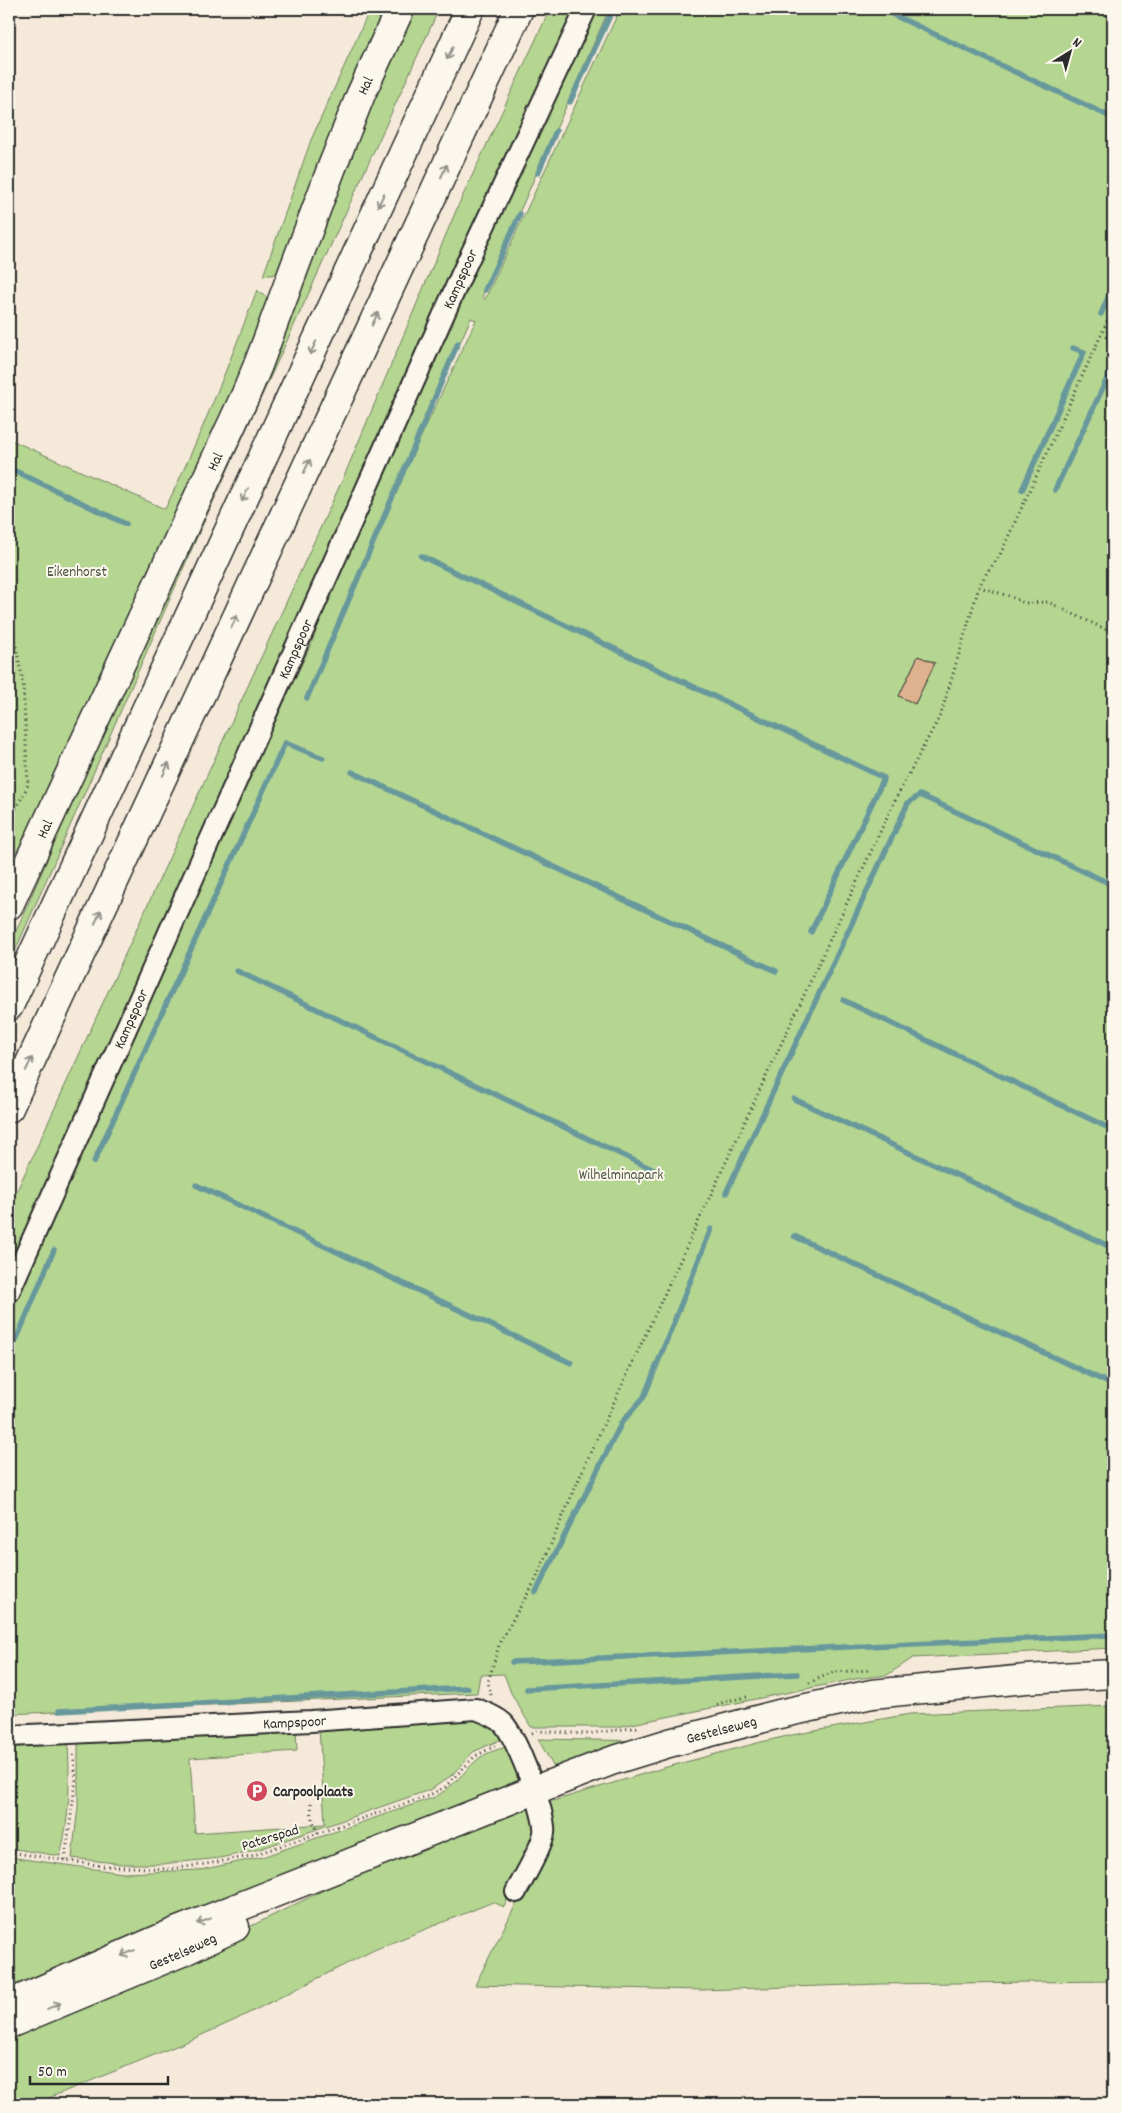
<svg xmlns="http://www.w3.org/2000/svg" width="1122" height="2113" viewBox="0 0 1122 2113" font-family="Dekko,sans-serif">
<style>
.green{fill:#b4d691;stroke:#70805e;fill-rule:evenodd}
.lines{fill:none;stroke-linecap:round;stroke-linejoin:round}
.stream{stroke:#67989c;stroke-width:5.5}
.building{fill:#dfb28f;stroke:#2b2b2b}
.street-casing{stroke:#2b2b2b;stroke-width:24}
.secondary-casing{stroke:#2b2b2b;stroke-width:31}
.highway-casing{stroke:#2b2b2b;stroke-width:31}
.path{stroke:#2b2b2b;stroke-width:3;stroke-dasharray:1 4;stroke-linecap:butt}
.street{stroke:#fbf7ec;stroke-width:20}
.secondary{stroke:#fbf7ec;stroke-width:28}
.highway{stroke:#fbf7ec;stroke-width:28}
.oneway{stroke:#93918c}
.labels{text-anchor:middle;stroke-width:4;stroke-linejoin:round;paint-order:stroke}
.street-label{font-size:15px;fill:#2b2b2b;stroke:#fbf7ec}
.park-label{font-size:15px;fill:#4d5644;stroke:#fbf7ec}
.poi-label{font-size:15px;font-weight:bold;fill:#2b2b2b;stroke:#fbf7ec;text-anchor:start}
</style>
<rect width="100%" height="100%" fill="#f5e9d9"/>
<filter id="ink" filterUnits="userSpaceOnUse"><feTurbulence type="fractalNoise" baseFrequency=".02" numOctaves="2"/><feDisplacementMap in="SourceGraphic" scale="10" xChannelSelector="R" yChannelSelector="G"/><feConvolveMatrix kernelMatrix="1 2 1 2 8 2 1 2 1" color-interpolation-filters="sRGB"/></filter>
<g filter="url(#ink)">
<g class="green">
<polygon points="370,9 391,9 287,264 277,274 263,276 311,140"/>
<polygon points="411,9 439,9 198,535 9,965 9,947 191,532 359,120"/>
<polygon points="550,9 577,9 9,1269 9,1208 345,474 458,206"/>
<path d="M587 9H609L482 297 485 299 620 9H1113V1648L913 1658 887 1675 855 1679 617 1727H531L511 1693 504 1674 480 1675 477 1693 9 1714V1304L105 1089 311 644 371 491ZM471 318 476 320 394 494 415 443Z"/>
<path d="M257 290 267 298 269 310 9 886V439L165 509C200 438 229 364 257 290Z"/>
<polygon points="1113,1706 1113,1981 880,1984 701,1990 475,1985 545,1847 543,1804 663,1768 761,1742 792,1735 910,1714"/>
<path d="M463 1719C481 1720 491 1724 502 1739L473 1752 452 1775 432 1789 260 1849 220 1858 163 1864H123L72 1858 78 1807V1742L296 1729 297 1751 190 1758 195 1833 325 1824 319 1728Z"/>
<polygon points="538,1739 650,1741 557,1773"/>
<path d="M68 1743C70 1781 70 1818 60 1856L9 1848V1746Z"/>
<path d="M506 1747 528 1784 9 1990V1857L123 1873 200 1870 262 1857 435 1797C456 1785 461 1774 477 1760 485 1753 496 1750 506 1747Z"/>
<polygon points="530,1808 539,1835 504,1907 493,1902 374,1950 233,2021 186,2042 34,2104 9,2104 9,2034 185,1959 350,1877 451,1836"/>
</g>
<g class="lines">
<g class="stream">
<polyline points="881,9 1113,118"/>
<polyline points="570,102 613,9"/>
<polyline points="538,173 556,131"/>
<polyline points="485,290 520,214"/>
<polyline points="1101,314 1113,286"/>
<polyline points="9,468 126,524"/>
<polyline points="1022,490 1084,352 1073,348"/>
<polyline points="1055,490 1113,366"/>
<polyline points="421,556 884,778 811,932"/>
<polyline points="307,698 458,343"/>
<polyline points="352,772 776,971"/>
<polyline points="237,971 658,1172"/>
<polyline points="843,1000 1113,1130"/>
<polyline points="794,1099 1113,1248"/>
<polyline points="94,1162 285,743 323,758"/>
<polyline points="196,1185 571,1363"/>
<polyline points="726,1193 908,803 920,795 1113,885"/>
<polyline points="794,1236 1113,1385"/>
<polyline points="9,1357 54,1250"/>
<polyline points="536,1592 622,1422 644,1397 711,1229"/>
<polyline points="512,1662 1113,1635"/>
<polyline points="527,1689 797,1674"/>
<polyline points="59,1711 468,1688"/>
<polyline points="9,1713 13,1713"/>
</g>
</g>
<polygon class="building" points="918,656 935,663 915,704 899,696"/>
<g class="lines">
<g class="street-casing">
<g id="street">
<path id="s1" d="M9 1292 464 269 586 9"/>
<path id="s2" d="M9 1736 311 1721 476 1709C486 1713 495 1716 503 1723 516 1736 547 1816 544 1833 542 1847 523 1879 516 1892"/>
</g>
</g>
<g class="secondary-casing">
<g id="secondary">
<path id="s3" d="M9 905 245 396 258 365 332 167 361 94 400 9"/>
<path id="s4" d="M9 2004 173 1933 535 1790 611 1761 669 1743 779 1714 872 1694 1026 1679 1113 1674"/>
<path id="s5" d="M9 2024 182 1952 235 1927"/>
</g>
</g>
<g class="highway-casing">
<g id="highway">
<polyline points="9,1006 470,9"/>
<polyline points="9,1108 519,9"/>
</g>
</g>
<g class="path">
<polyline points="979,587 1009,596 1024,603 1048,602 1113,633"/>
<polyline points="9,612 23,682 28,785 9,823"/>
<polyline points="809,1683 833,1672 871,1670"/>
<polyline points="491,1695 488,1682 500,1642 535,1581 588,1458 895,800 941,714 979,587 987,572 999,557 1113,309"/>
<polyline points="717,1705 726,1701 747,1697"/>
<polyline points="532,1733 538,1731 586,1734 639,1727"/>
<polyline points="311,1803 312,1819 318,1833"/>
<polyline points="9,1852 103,1866 171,1869 206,1864 251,1856 428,1796 445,1787 475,1756 495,1746"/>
<polyline points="65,1860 76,1779 73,1752"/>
</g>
<use href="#street" class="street"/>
<use href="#secondary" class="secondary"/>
<use href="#highway" class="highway"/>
</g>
<defs><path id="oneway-shaft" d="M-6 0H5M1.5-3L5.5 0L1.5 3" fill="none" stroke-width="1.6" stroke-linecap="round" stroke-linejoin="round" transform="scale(1.25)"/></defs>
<g class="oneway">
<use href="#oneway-shaft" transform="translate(450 53) rotate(115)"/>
<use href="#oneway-shaft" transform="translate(444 171) rotate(-65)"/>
<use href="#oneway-shaft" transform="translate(381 200) rotate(115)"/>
<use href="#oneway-shaft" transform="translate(375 319) rotate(-65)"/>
<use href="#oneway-shaft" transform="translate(313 348) rotate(115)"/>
<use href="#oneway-shaft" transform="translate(307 466) rotate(-65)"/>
<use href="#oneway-shaft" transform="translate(245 495) rotate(115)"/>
<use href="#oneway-shaft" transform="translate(234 622) rotate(-65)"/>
<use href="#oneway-shaft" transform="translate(166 769) rotate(-65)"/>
<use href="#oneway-shaft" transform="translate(98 917) rotate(-65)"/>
<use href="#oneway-shaft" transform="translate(29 1064) rotate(-65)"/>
<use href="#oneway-shaft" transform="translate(204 1921) rotate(159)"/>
<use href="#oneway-shaft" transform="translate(128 1953) rotate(157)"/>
<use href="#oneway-shaft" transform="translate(54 2006) rotate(-23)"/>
</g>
</g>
<defs>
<g id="parking-disc" transform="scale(1.125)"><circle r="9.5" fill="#d1495b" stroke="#fbf7ec"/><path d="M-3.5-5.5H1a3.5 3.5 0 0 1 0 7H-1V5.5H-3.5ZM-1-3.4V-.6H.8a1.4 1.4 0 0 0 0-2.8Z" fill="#fff"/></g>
</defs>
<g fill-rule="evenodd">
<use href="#parking-disc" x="257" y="1791"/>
</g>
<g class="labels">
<g class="street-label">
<text dy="5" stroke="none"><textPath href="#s3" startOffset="894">Hal</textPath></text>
<text dy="5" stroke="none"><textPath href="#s1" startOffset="1109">Kampspoor</textPath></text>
<text dy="5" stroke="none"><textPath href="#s3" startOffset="489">Hal</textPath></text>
<text dy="5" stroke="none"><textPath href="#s1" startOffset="704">Kampspoor</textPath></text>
<text dy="5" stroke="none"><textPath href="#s3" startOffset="84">Hal</textPath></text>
<text dy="5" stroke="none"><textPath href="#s1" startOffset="299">Kampspoor</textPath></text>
<text dy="5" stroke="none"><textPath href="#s2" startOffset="286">Kampspoor</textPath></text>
<text dy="5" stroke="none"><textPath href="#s4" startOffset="764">Gestelseweg</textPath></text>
<text transform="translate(270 1837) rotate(-17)" y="5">Paterspad</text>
<text dy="5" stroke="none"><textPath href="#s5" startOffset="188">Gestelseweg</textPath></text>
</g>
<g class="park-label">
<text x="77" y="576">Eikenhorst</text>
<text x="621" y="1179">Wilhelminapark</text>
</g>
<g class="poi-label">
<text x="273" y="1796">Carpoolplaats</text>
</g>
</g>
<rect width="1122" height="2113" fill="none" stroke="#fbf7ec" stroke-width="30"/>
<rect x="15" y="15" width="1092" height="2083" fill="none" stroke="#2b2b2b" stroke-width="2" filter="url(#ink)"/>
<g transform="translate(1070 52) rotate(37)" stroke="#fbf7ec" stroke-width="4" paint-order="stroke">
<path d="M0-4L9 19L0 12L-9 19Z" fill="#2b2b2b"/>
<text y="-8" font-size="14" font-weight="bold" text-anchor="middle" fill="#2b2b2b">N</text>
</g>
<path d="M30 2076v8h138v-8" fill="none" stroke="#2b2b2b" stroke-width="2.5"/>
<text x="38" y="2076" font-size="15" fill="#2b2b2b" stroke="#fbf7ec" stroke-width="4" paint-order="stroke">50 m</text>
</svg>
